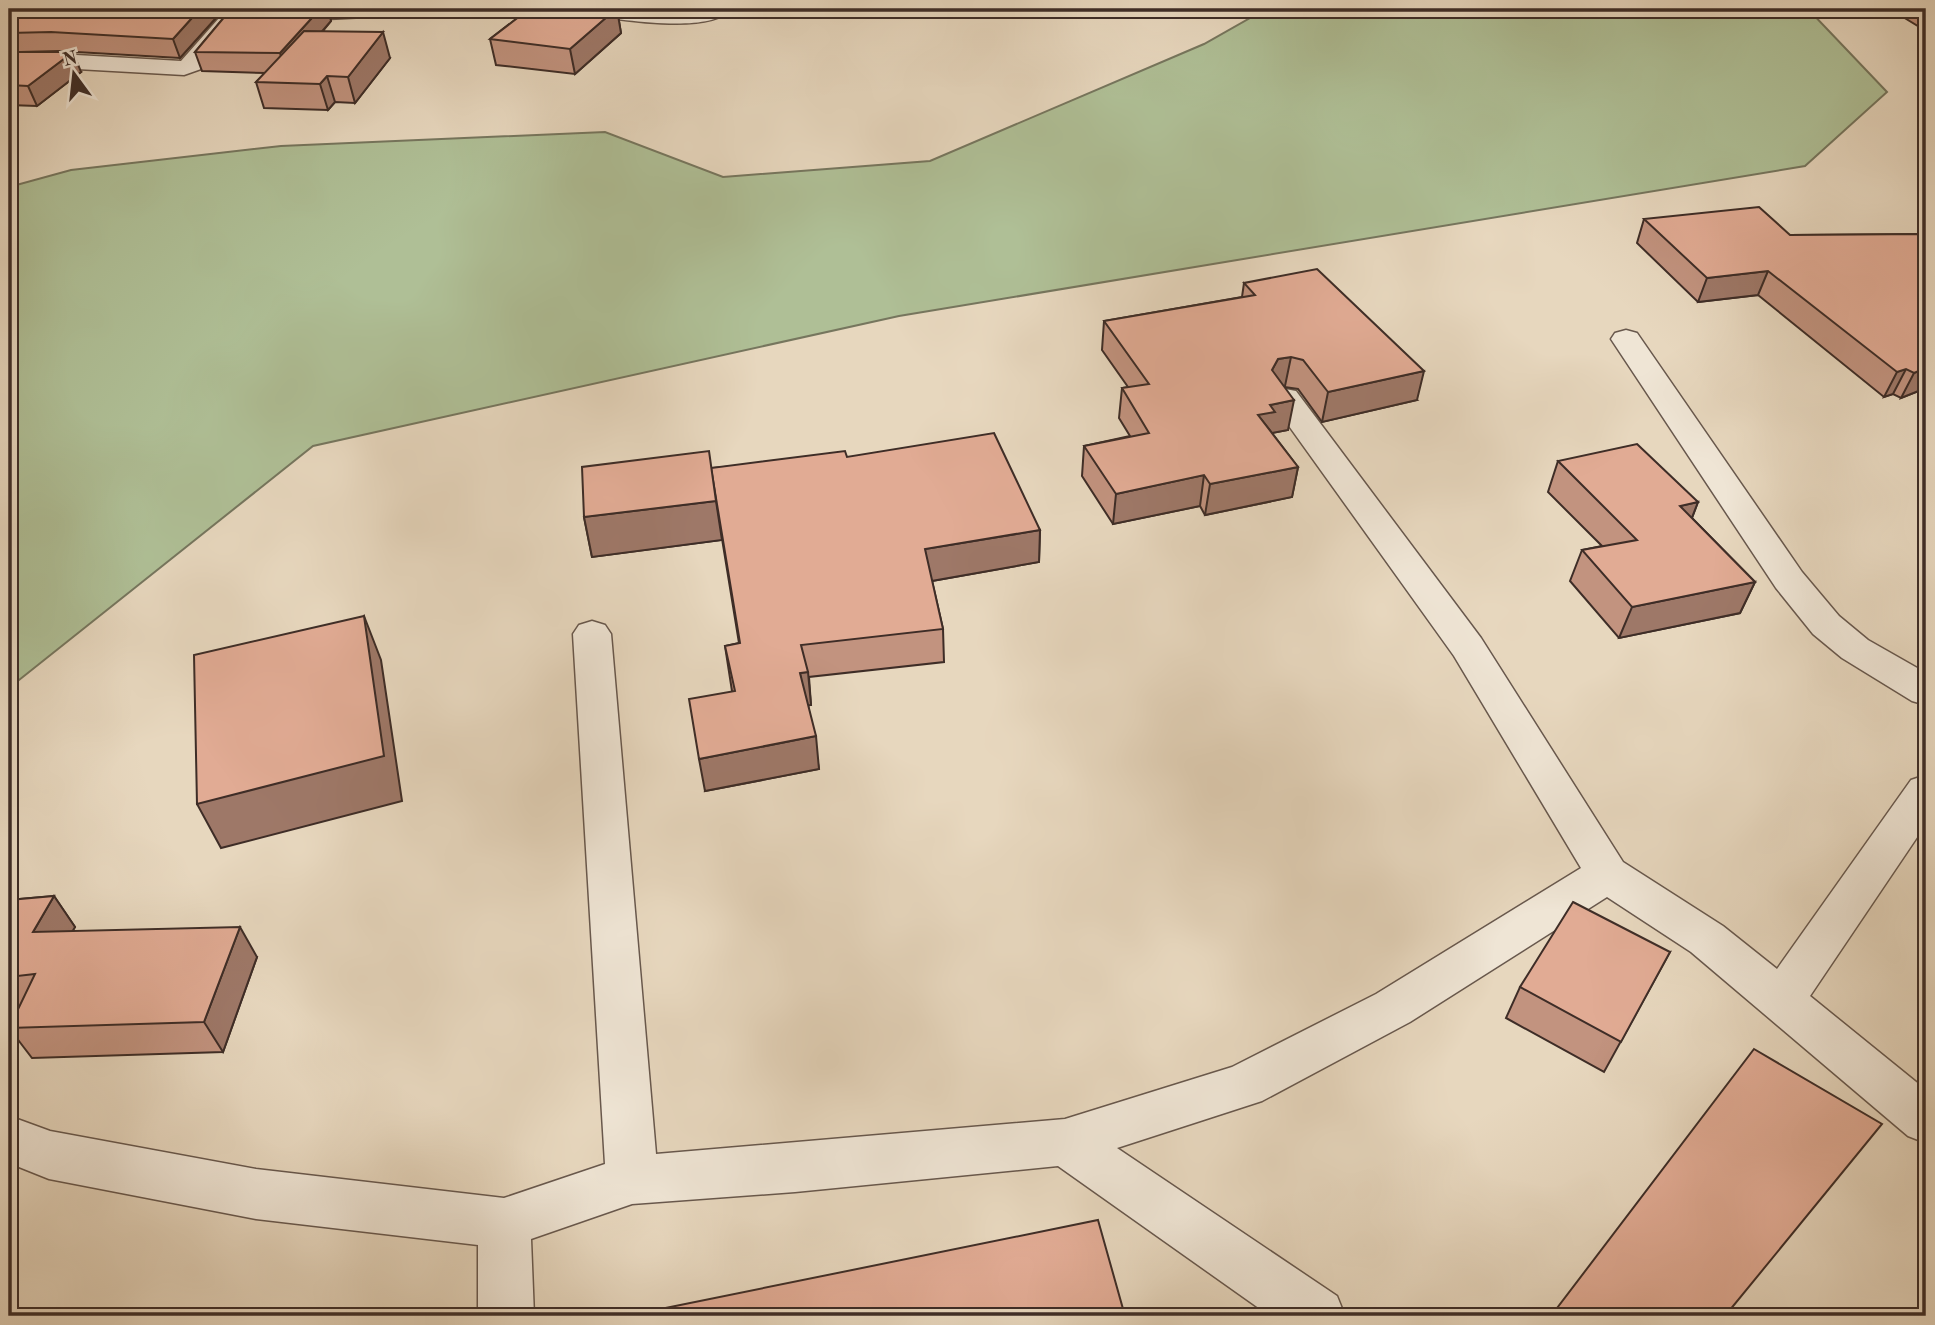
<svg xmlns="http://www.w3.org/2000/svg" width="1935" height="1325" viewBox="0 0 1935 1325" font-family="'Old Standard TT',serif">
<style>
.green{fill:#afbf96;stroke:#76765e;stroke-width:2}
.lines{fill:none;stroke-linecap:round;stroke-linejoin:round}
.minor-casing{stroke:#68584d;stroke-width:3}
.minor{fill:#efe5d5;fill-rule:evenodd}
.wall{fill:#c2937f;stroke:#3e2d27;stroke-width:2}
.shaded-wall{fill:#9e7868;stroke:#3e2d27;stroke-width:2}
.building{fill:#e1ab94;stroke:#3e2d27;stroke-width:2}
</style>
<rect width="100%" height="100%" fill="#e7d7be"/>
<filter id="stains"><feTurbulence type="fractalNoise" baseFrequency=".00286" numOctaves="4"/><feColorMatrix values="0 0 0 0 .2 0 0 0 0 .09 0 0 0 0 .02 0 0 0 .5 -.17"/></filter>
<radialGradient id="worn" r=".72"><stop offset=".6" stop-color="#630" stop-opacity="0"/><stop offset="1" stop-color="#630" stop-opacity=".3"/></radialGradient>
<polygon class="green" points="1266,9 1808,9 1887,92 1805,166 899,316 313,446 9,688 9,187 71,170 281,146 605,132 723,177 930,161 1204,44"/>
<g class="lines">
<g class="minor-casing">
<g id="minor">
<polygon points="227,9 249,9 201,69 184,75 59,68 9,69 9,55 59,54 181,61"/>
<polygon points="260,9 417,9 414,14 406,15 306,20 263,14"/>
<path d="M578 9 670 11 730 9C712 35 617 19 589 15L581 14Z"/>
<polygon points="1626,330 1637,333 1802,572 1839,616 1868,640 1926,673 1926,705 1912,701 1842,658 1813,634 1776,588 1611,339 1615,333"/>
<polygon points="1285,389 1296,391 1481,638 1623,862 1723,926 1777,969 1911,780 1926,775 1926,824 1810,996 1926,1090 1926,1143 1908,1136 1691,952 1607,897 1410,1022 1262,1101 1117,1148 1337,1296 1345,1316 1270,1316 1058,1166 795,1192 632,1204 531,1239 534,1316 478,1316 478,1245 256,1219 49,1179 9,1163 9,1116 50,1131 256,1169 504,1198 605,1164 573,634 579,625 592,621 605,625 611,634 656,1154 1065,1119 1232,1067 1376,994 1581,868 1454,656 1269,398 1274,391"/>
</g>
</g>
<use href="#minor" class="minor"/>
</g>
<g class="wall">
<polygon points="9,9 224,9 180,58 59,51 20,52 81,72 37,106 9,105"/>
<polygon points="231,9 328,9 331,21 323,31 390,58 355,103 335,102 328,110 264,108 256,82 265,73 202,71 195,52"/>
<polygon points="529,9 617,9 621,33 575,74 496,65 490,39"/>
<polygon points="1890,9 1926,9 1926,31"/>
<polygon points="1644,219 1790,235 1926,234 1926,388 1901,398 1893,394 1884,397 1758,295 1698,302 1637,243"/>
<polygon points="1244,283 1417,400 1322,422 1298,389 1284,387 1288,430 1272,433 1298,467 1292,497 1205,515 1200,506 1113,524 1082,476 1084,446 1130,436 1119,418 1122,388 1128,387 1102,350 1104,321 1242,297"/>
<polygon points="847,457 1040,530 1039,562 932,581 943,629 944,662 809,677 811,705 808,705 819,769 705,791 732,691 725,646 739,643 718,514 722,540 592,557 584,517 711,468"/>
<polygon points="1558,461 1698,502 1692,518 1755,582 1740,613 1619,638 1570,581 1582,550 1602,546 1548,492"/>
<polygon points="54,896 75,927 72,931 257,957 223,1052 32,1058 9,1028 19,1008 9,1009 9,900"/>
<polygon points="1670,952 1604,1072 1506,1018 1520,987"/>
</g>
<g class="shaded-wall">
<polygon points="200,9 224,9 180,58 173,39"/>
<polygon points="320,9 328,9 331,21 286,73 280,53"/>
<polygon points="616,9 617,9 621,33 575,74 570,49"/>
<polygon points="383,32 390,58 355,103 348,77"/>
<polygon points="73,52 81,72 37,106 28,86"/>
<polygon points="327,76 335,102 328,110 320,84"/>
<polygon points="1768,271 1758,295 1698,302 1707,278"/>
<polygon points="1291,357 1285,386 1274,388 1272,370 1278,359"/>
<polygon points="1926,368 1926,388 1901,398 1914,373"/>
<polygon points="1906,369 1893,394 1884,397 1897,372"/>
<polygon points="1424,371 1417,400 1322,422 1328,392"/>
<polygon points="1294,400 1288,430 1272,433 1258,415 1270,405"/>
<polygon points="1298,467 1292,497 1205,515 1210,484"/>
<polygon points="1204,475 1200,506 1113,524 1116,494"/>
<polygon points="716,501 722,540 592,557 584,517"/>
<polygon points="1698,502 1686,533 1680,506"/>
<polygon points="1040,530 1039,562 926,582 925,549"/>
<polygon points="1755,582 1740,613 1619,638 1632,607"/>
<polygon points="364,616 381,660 402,801 221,848 197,804"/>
<polygon points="808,672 811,705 804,706 800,673"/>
<polygon points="816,736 819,769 705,791 699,759"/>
<polygon points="54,896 75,927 54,963 33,932"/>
<polygon points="240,927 257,957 223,1052 204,1022"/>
</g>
<g class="building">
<polygon points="9,9 200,9 173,39 51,32 9,33"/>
<polygon points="231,9 320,9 280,53 195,52"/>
<polygon points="529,9 616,9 570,49 490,39"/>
<polygon points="304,31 383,32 348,77 327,76 320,84 256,82"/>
<polygon points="9,52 73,52 28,86 9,85"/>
<polygon points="1759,207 1790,235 1926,234 1926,368 1914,373 1906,369 1897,372 1768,271 1707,278 1644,219"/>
<polygon points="1317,269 1424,371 1328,392 1303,360 1291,357 1278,359 1272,370 1294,400 1270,405 1275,412 1258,415 1298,467 1210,484 1204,475 1116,494 1084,446 1149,433 1122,388 1149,384 1104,321 1255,295 1244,283"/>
<polygon points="994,433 1040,530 925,549 943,629 801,645 808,672 800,673 816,736 699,759 689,699 735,691 725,646 740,643 711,468 845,451 847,457"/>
<polygon points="1637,444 1698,502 1680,506 1755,582 1632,607 1582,550 1637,540 1558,461"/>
<polygon points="709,451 716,501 584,517 582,467"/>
<polygon points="364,616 384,756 197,804 194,655"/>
<polygon points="54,896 33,932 240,927 204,1022 9,1028 35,974 9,977 9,900"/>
<polygon points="1573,902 1670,952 1621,1042 1520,987"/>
<polygon points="1754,1049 1882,1124 1725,1316 1551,1316"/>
<polygon points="1098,1220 1125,1316 626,1316"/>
</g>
<rect width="1935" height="1325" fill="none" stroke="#e7d7be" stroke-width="35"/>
<rect x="10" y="10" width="1914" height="1304" fill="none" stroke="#3e2d27" stroke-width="3.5"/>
<rect x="18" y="18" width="1900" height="1290" fill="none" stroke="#3e2d27" stroke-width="2"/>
<g transform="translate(74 74) rotate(345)" stroke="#efe5d5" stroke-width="5" paint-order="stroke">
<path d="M0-5L12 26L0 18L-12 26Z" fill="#3e2d27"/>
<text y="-10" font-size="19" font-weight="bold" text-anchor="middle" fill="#3e2d27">N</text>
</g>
<rect width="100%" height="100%" filter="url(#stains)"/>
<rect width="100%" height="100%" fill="url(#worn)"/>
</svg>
